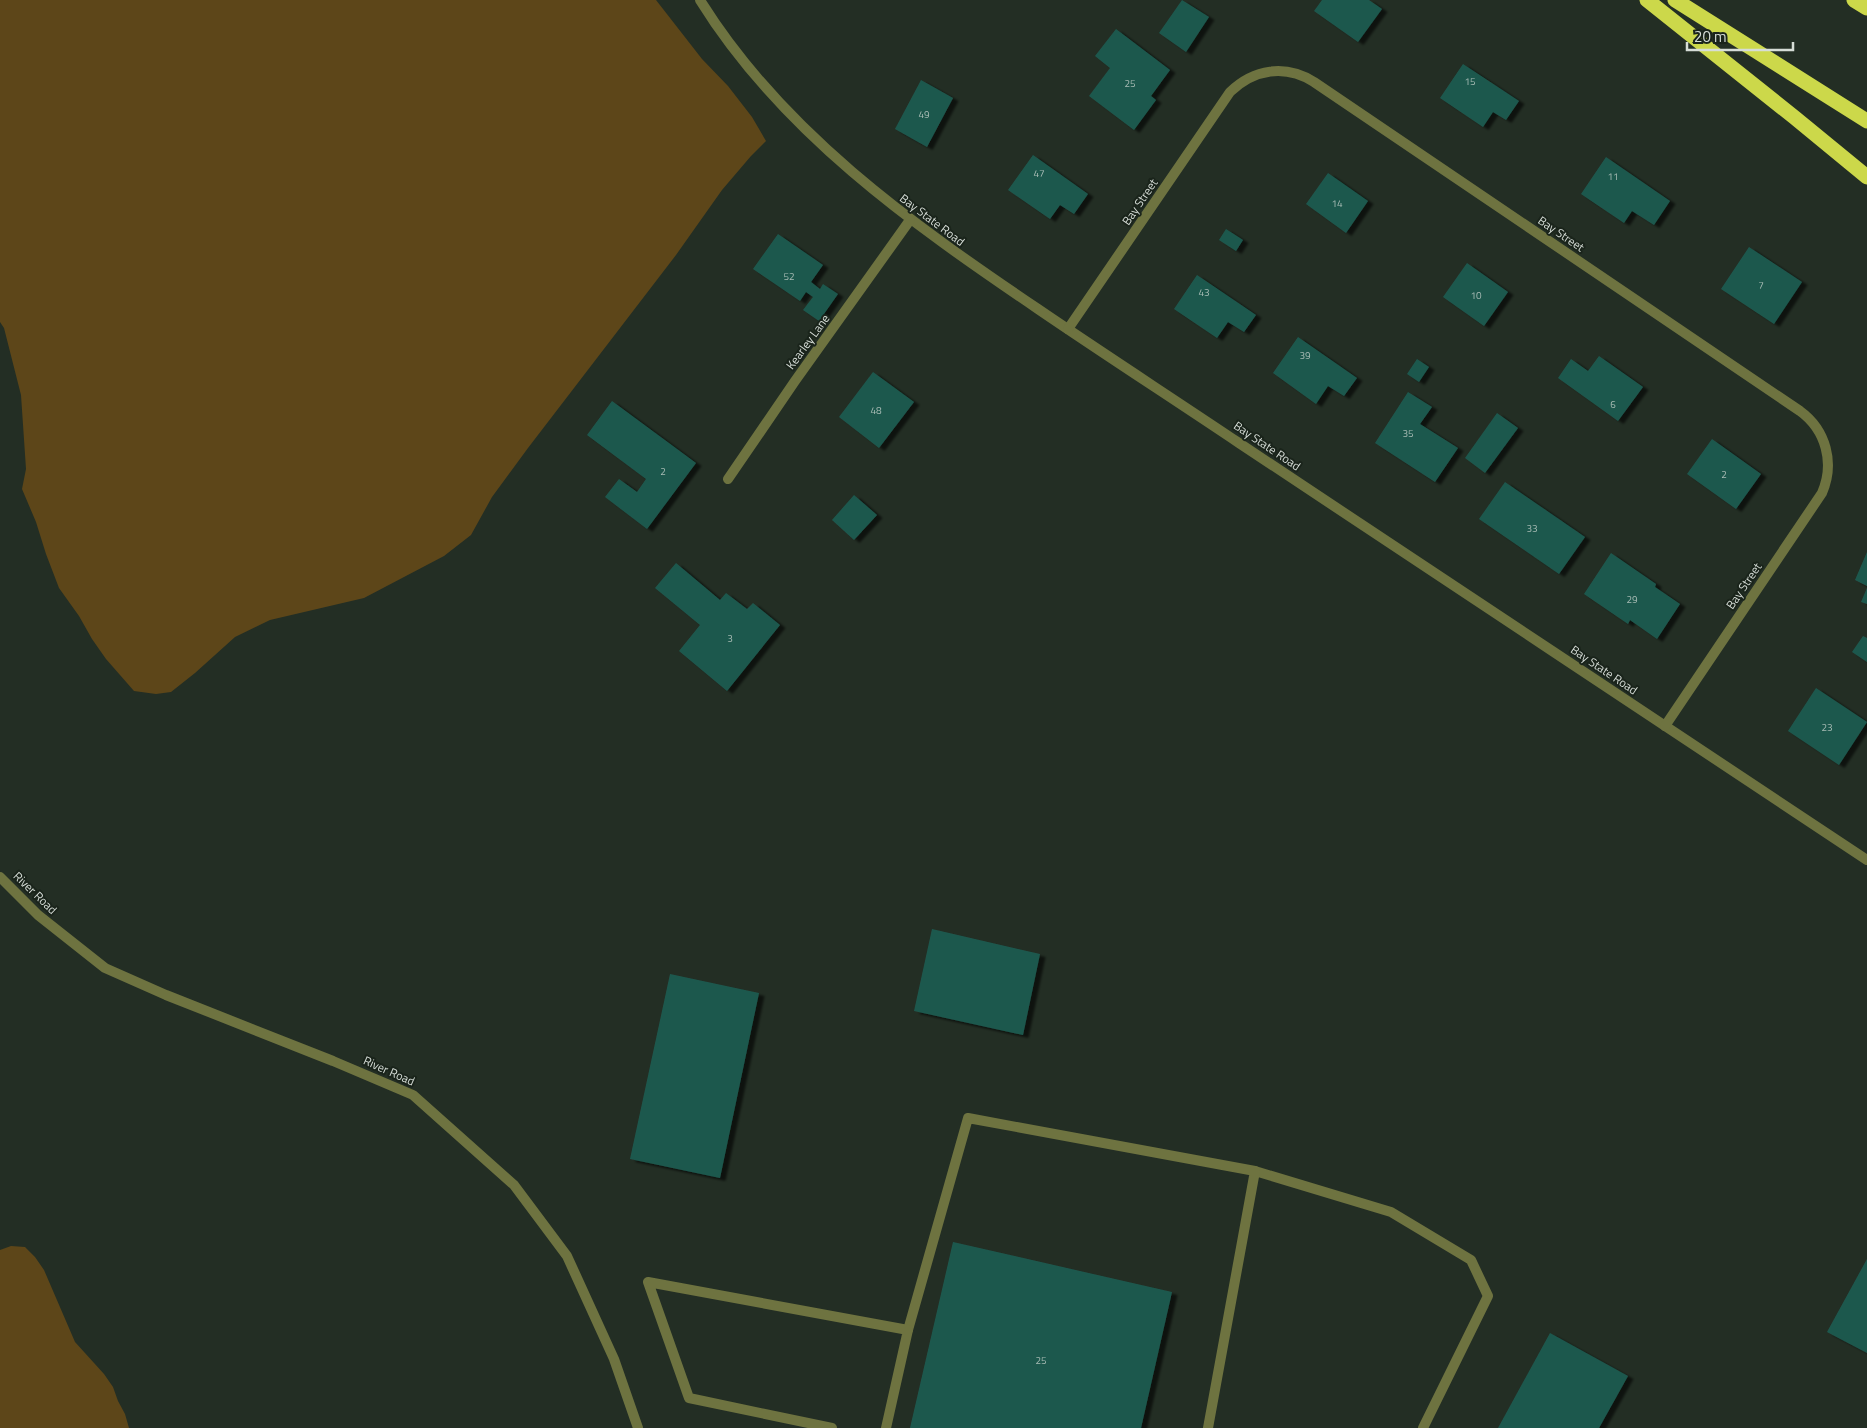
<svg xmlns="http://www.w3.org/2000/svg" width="1867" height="1428" viewBox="0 0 1867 1428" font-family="'Titillium Web',sans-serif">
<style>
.green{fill:#5d4619}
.building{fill:#1f584e;filter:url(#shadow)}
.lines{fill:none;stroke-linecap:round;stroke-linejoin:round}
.lane{stroke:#6e7340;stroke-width:10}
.street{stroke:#6e7340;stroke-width:10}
.highway{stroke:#ccd84a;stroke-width:15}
.labels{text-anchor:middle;stroke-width:4;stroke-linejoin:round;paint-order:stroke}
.number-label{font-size:10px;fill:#a8bcb5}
.street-label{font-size:12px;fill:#d6ddd7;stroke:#1a241b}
</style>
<defs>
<filter id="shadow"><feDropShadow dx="5.5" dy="3" stdDeviation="1" flood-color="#0009"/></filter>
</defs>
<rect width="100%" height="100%" fill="#232e24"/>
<g class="green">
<polygon points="0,0 656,0 702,59 728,86 752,117 766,141 751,156 722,190 676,255 528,448 492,497 471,535 444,556 364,598 270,620 235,637 195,673 171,692 156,694 134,691 106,659 92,639 79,616 59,588 46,554 36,522 22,489 26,469 21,395 4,328 0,322"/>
<polygon points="11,1246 25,1247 35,1257 44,1270 75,1342 104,1374 113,1387 118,1401 125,1414 129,1428 0,1428 0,1250"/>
</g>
<g class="building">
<polygon points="1182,0 1209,17 1186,52 1159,33"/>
<polygon points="1322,0 1369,0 1382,9 1358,42 1314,11"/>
<polygon points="1116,29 1170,70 1151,96 1156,100 1134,130 1089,96 1110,68 1095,56"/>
<polygon points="1463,64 1519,101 1506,120 1493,112 1483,127 1440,98"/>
<polygon points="921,80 953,98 927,147 895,129"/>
<polygon points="1033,155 1088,194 1074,214 1060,205 1050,219 1008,190"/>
<polygon points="1606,157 1670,201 1654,225 1632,211 1624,223 1581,194"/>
<polygon points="1328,173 1368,201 1346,233 1306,204"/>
<polygon points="1226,229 1243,240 1236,251 1219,240"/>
<polygon points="778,234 823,265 811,282 820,289 823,284 838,294 819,321 803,310 813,297 806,292 800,301 753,269"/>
<polygon points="1749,247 1802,282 1774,324 1721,289"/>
<polygon points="1467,263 1508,292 1484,326 1443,297"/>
<polygon points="1197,275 1256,315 1244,332 1228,322 1217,338 1174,309"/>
<polygon points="1298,337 1357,378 1344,396 1328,386 1316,404 1273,373"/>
<polygon points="1599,356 1643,387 1618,421 1558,378 1571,359 1588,371"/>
<polygon points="1417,359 1429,367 1419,382 1407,374"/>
<polygon points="873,372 914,402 879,448 839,417"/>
<polygon points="1408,392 1432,407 1420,424 1458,448 1435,482 1375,443"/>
<polygon points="612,401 696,463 647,529 605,497 619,479 637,492 646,479 587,435"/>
<polygon points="1497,413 1518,428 1485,473 1465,458"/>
<polygon points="1712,439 1761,474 1736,509 1687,474"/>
<polygon points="1505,482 1585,537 1559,574 1479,519"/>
<polygon points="854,495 877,515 854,540 832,520"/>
<polygon points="1867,552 1867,586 1855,580"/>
<polygon points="1611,553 1656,584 1655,587 1680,604 1657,639 1630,620 1628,624 1584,594"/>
<polygon points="676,563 720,600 726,593 747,609 753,603 780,625 727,691 679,651 700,625 655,588"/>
<polygon points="1867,588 1867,604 1861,602"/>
<polygon points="1863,636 1867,638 1867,662 1852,652"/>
<polygon points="1816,688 1867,722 1839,765 1788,731"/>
<polygon points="932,929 1040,954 1023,1035 914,1011"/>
<polygon points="670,974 759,993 720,1178 630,1159"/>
<polygon points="953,1242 1172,1292 1141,1428 910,1428"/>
<polygon points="1867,1259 1867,1353 1827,1332"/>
<polygon points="1550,1333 1628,1376 1599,1428 1498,1428"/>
</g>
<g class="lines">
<g class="lane">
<polyline points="0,877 38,915 105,968 166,995 333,1061 413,1095 514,1185 567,1256 614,1359 638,1428"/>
<polyline points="1255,1171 1391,1212 1471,1260 1488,1296 1423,1428"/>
<polyline points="908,1330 968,1118 1255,1171 1208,1428"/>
<polyline points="832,1428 689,1398 648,1282 908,1330 886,1428"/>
</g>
<g class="street">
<path d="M700 0C782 132 911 223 1038 309 1104 354 1172 398 1239 443 1448 582 1658 721 1867 860"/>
<path d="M1068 329 1230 92C1254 69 1285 64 1314 82L1800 411C1826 430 1835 463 1822 493L1665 726"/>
<polyline points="728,479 795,381 910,220"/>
</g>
<g class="highway">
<polyline points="1647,0 1794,117 1867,177"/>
<polyline points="1675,0 1867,121"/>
<polyline points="1854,0 1867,8"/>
</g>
</g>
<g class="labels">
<g class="number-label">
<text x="1470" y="85">15</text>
<text x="1130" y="87">25</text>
<text x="924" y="118">49</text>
<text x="1039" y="177">47</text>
<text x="1613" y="180">11</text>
<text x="1337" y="207">14</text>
<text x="789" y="280">52</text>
<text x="1761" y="289">7</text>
<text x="1204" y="296">43</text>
<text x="1476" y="299">10</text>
<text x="1305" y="359">39</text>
<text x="1613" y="408">6</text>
<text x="876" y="414">48</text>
<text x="1408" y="437">35</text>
<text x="663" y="475">2</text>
<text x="1724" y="478">2</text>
<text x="1532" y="532">33</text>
<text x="1632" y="603">29</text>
<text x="730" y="642">3</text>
<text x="1827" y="731">23</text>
<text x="1041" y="1364">25</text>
</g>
<g class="street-label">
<text transform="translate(1140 202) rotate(-56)" y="4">Bay Street</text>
<text transform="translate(932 220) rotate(37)" y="4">Bay State Road</text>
<text transform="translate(1561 234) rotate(34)" y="4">Bay Street</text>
<text transform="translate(808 342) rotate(-54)" y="4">Kearley Lane</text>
<text transform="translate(1267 446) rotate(34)" y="4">Bay State Road</text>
<text transform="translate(1744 586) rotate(-56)" y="4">Bay Street</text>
<text transform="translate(1604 670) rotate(34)" y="4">Bay State Road</text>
<text transform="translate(35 893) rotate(44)" y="4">River Road</text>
<text transform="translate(389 1071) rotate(24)" y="4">River Road</text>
</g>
</g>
<path d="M1687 42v8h106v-8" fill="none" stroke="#d6ddd7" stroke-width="2.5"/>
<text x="1694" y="42" font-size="15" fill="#d6ddd7" stroke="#1a241b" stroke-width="4" paint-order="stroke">20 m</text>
</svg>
